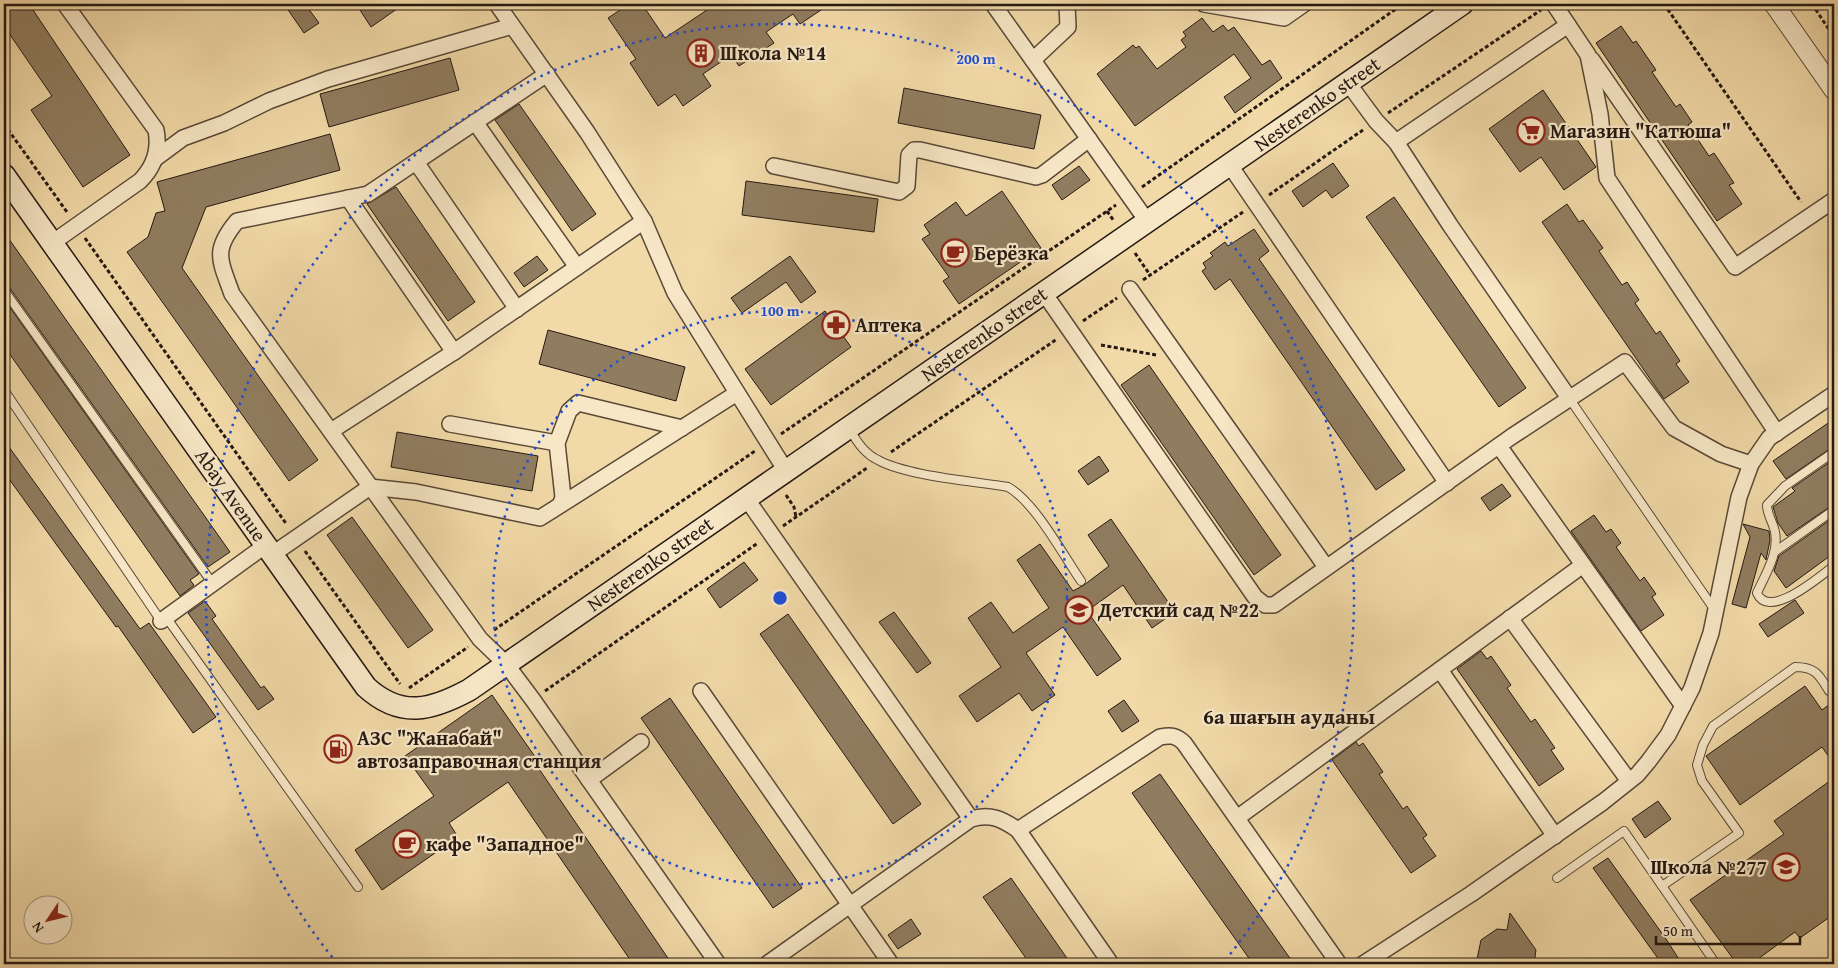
<svg xmlns="http://www.w3.org/2000/svg" width="1838" height="968" viewBox="0 0 1838 968" font-family="'Gentium Book Plus',serif">
<style>
.building{fill:#907d60;stroke:#251913}
.lines{fill:none;stroke-linecap:round;stroke-linejoin:round}
.service-casing{stroke:#584938;stroke-width:10}
.minor-casing{stroke:#584938;stroke-width:18}
.tertiary-casing{stroke:#584938;stroke-width:21}
.secondary-casing{stroke:#251913;stroke-width:24}
.path{stroke:#251913;stroke-width:3;stroke-dasharray:4 2.5;stroke-linecap:butt}
.service{stroke:#f7e7c6;stroke-width:8}
.minor{stroke:#f7e7c6;stroke-width:15}
.tertiary{stroke:#f7e7c6;stroke-width:19}
.secondary{stroke:#f7e7c6;stroke-width:21}
.ring{fill:none;stroke:#1d4ed8;stroke-width:2.5;stroke-dasharray:2.5 5}
.labels{text-anchor:middle;stroke-width:4.5;stroke-linejoin:round;paint-order:stroke}
.poi-label{font-size:20px;font-weight:bold;fill:#251913;stroke:#f7e7c6;text-anchor:start}
.street-label{font-size:20px;fill:#251913;stroke:#f7e7c6}
.neighbourhood-label{font-size:21px;font-weight:bold;fill:#251913;stroke:#f7e7c6}
.centre{fill:#1d4ed8;stroke:#f7e7c6;stroke-width:2.5}
.ring-label{font-size:15px;text-anchor:middle;font-weight:bold;fill:#1d4ed8;stroke:#f7e7c6;stroke-width:4.5;stroke-linejoin:round;paint-order:stroke}
</style>
<rect width="100%" height="100%" fill="#f2daa8"/>
<filter id="stains"><feTurbulence type="fractalNoise" baseFrequency=".004" numOctaves="4"/><feColorMatrix values="0 0 0 0 .2 0 0 0 0 .09 0 0 0 0 .02 0 0 0 .5 -.17"/></filter>
<radialGradient id="worn" r=".72"><stop offset=".6" stop-color="#630" stop-opacity="0"/><stop offset="1" stop-color="#630" stop-opacity=".3"/></radialGradient>
<g class="building">
<polygon points="4,4 29,4 130,155 83,187 31,110 52,96 4,26"/>
<polygon points="284,4 305,4 319,23 304,33"/>
<polygon points="356,4 404,4 371,27"/>
<polygon points="629,4 642,4 665,38 716,4 830,4 800,24 793,14 766,32 774,43 739,66 731,55 703,74 711,86 683,106 675,94 658,106 630,63 636,59 608,18"/>
<polygon points="1202,18 1213,32 1223,25 1228,31 1234,27 1262,65 1270,60 1282,78 1235,113 1224,97 1251,78 1234,54 1135,126 1097,74 1133,45 1136,48 1139,46 1157,69 1186,47 1181,40 1186,36 1183,32"/>
<polygon points="1621,26 1633,43 1636,41 1656,70 1652,72 1676,107 1680,104 1692,122 1688,125 1709,156 1714,153 1734,183 1729,185 1742,204 1717,221 1596,43"/>
<polygon points="450,58 459,90 329,127 320,94"/>
<polygon points="904,88 1041,115 1034,149 898,123"/>
<polygon points="1543,90 1596,167 1564,190 1541,157 1520,172 1489,129"/>
<polygon points="519,104 596,214 572,231 495,120"/>
<polygon points="330,134 340,170 206,207 182,268 318,460 289,481 127,252 148,237 156,213 165,211 157,182"/>
<polygon points="1333,163 1349,186 1332,198 1326,190 1303,207 1292,191"/>
<polygon points="1079,166 1090,180 1062,200 1052,185"/>
<polygon points="746,181 878,199 874,232 742,215"/>
<polygon points="396,187 475,302 448,321 367,204"/>
<polygon points="1002,191 1041,248 959,304 943,281 949,277 922,239 930,234 924,225 956,202 966,216"/>
<polygon points="1394,197 1526,388 1499,407 1366,217"/>
<polygon points="1567,204 1579,222 1583,220 1603,248 1599,251 1622,285 1627,282 1639,300 1635,303 1656,334 1660,331 1680,361 1676,364 1689,382 1664,399 1542,222"/>
<polygon points="1254,229 1269,251 1259,259 1405,470 1376,490 1230,279 1215,290 1202,271 1206,268 1203,263 1213,256 1210,253 1225,242 1228,246"/>
<polygon points="4,232 230,552 208,567 9,287 4,284"/>
<polygon points="537,256 548,270 524,287 514,273"/>
<polygon points="790,256 816,292 801,303 786,282 742,313 731,298"/>
<polygon points="4,299 199,574 190,580 194,585 180,596 4,346"/>
<polygon points="825,311 851,347 771,405 745,369"/>
<polygon points="548,330 685,367 676,401 539,364"/>
<polygon points="1149,365 1281,555 1254,575 1121,385"/>
<polygon points="1834,419 1834,446 1786,479 1773,461"/>
<polygon points="397,432 538,456 532,491 391,467"/>
<polygon points="4,440 140,629 149,623 216,717 193,733 118,626 116,627 4,472"/>
<polygon points="1099,456 1109,471 1088,485 1078,471"/>
<polygon points="1834,459 1834,504 1787,536 1778,523 1773,507 1795,491 1792,488"/>
<polygon points="1502,484 1511,496 1490,511 1481,498"/>
<polygon points="1594,515 1606,532 1611,529 1621,543 1616,547 1640,581 1644,577 1656,594 1652,597 1664,615 1641,631 1571,531"/>
<polygon points="352,517 433,630 408,648 327,535"/>
<polygon points="1834,517 1834,553 1786,588 1774,571 1779,556"/>
<polygon points="1111,519 1175,612 1152,628 1123,585 1087,611 1121,659 1097,676 1063,627 1026,653 1055,695 1032,711 1019,693 977,722 959,696 1001,667 968,618 991,602 1013,633 1049,608 1017,560 1040,544 1073,591 1084,585 1109,566 1088,535"/>
<polygon points="1743,524 1769,531 1770,540 1766,560 1761,553 1746,608 1732,604 1750,537"/>
<polygon points="744,562 758,580 720,608 707,589"/>
<polygon points="1795,600 1804,613 1768,637 1759,624"/>
<polygon points="205,601 216,616 212,619 261,688 264,686 274,699 258,710 188,613"/>
<polygon points="894,612 931,663 917,673 879,622"/>
<polygon points="788,614 921,804 893,824 760,634"/>
<polygon points="1481,651 1487,659 1491,656 1511,685 1507,688 1531,722 1535,719 1555,748 1551,750 1564,769 1539,786 1457,669"/>
<polygon points="1805,686 1822,710 1834,701 1834,764 1822,747 1740,805 1706,756"/>
<polygon points="492,695 538,761 535,763 672,964 633,964 508,782 449,823 458,837 382,890 355,850 434,796 405,756"/>
<polygon points="670,698 802,888 773,908 641,718"/>
<polygon points="1124,700 1139,721 1122,732 1108,711"/>
<polygon points="1356,742 1359,746 1363,743 1383,772 1379,774 1403,809 1407,806 1427,835 1423,838 1436,856 1411,873 1332,760"/>
<polygon points="1160,774 1294,964 1253,964 1132,793"/>
<polygon points="1834,778 1834,914 1800,938 1795,932 1751,964 1737,964 1690,900 1784,834 1774,821"/>
<polygon points="1658,801 1671,819 1645,838 1632,819"/>
<polygon points="1608,858 1666,939 1682,964 1662,964 1593,868"/>
<polygon points="1011,878 1071,964 1030,964 983,897"/>
<polygon points="1510,913 1536,950 1534,964 1476,964 1481,940 1497,929 1507,930"/>
<polygon points="911,919 921,934 898,949 888,935"/>
</g>
<g class="lines">
<g class="service-casing">
<g id="service">
<polyline points="4,290 213,584"/>
<polyline points="4,390 161,621"/>
<polyline points="1569,398 1714,609"/>
<path d="M850 429C856 441 865 454 878 460 907 476 973 481 1008 487 1035 502 1063 555 1081 581"/>
<path d="M1834 452 1785 486 1767 505C1767 515 1773 522 1775 532 1779 553 1766 573 1757 593 1769 621 1820 576 1834 566"/>
<polyline points="1776,551 1834,510"/>
<polyline points="166,617 358,887"/>
<polyline points="1557,878 1624,831 1662,886"/>
<path d="M1716 964 1662 886 1739 833 1702 781 1697 765 1703 745 1713 726 1795 667C1816 667 1819 675 1829 691L1834 687"/>
<polyline points="1823,964 1827,964"/>
</g>
</g>
<g class="minor-casing">
<g id="minor">
<polyline points="497,4 587,132 644,221 675,293 786,471"/>
<polyline points="993,4 1147,221"/>
<polyline points="1204,4 1284,18 1304,4"/>
<polyline points="1554,4 1588,55 1600,114 1607,178 1777,433"/>
<polyline points="1033,60 1068,27 1067,4"/>
<polyline points="1592,60 1735,267 1834,200"/>
<path d="M547 74 368 194 237 221C212 251 220 260 232 294L480 639 506 664 533 700 718 964"/>
<polyline points="1348,83 1376,121 1396,142 1450,225 1569,398"/>
<polyline points="475,122 577,267"/>
<polyline points="1396,142 1568,25"/>
<polyline points="156,158 183,138 224,123 269,101 328,79 512,26"/>
<polyline points="416,162 517,309"/>
<polyline points="1229,164 1447,483"/>
<polyline points="774,166 899,192 907,186 909,155 914,150 920,150 1036,177 1042,175 1089,139"/>
<polyline points="348,198 454,352"/>
<path d="M52 243 140 181C154 167 160 151 156 130L65 4"/>
<polyline points="1130,289 1326,567"/>
<polyline points="1044,293 1255,597 1265,605 1274,605 1511,437 1625,362 1674,428 1721,454 1751,464"/>
<polyline points="450,424 557,443"/>
<polyline points="331,431 454,352 644,221"/>
<polyline points="1499,446 1683,706"/>
<polyline points="746,498 971,819"/>
<polyline points="561,503 563,497 557,443 569,411 578,403 682,428"/>
<polyline points="273,554 370,487 416,492 540,518 737,393"/>
<polyline points="1510,618 1629,781"/>
<polyline points="161,621 266,545"/>
<polyline points="1440,670 1555,836"/>
<polyline points="701,691 891,964"/>
<polyline points="589,780 641,742"/>
<polyline points="1237,818 1583,565"/>
<polyline points="1018,830 1111,964"/>
<path d="M767 964 971 819C990 813 1002 819 1018 830L1160 737C1170 735 1176 735 1184 743L1339 964"/>
<polyline points="1363,964 1471,894 1603,802 1637,775 1648,762 1668,735 1692,688 1711,633 1739,497 1751,464 1769,438 1834,394"/>
</g>
</g>
<g class="tertiary-casing">
<polyline id="tertiary" points="1774,4 1834,90"/>
</g>
<g class="secondary-casing">
<path id="secondary" d="M4 175 366 687C401 719 432 710 469 690L1462 4"/>
</g>
<g class="path">
<polyline points="1664,4 1801,202"/>
<polyline points="1812,4 1834,37"/>
<polyline points="1388,113 1541,10"/>
<polyline points="4,124 67,212"/>
<polyline points="1142,187 1403,4"/>
<polyline points="1269,195 1363,130"/>
<polyline points="1107,211 1114,221"/>
<polyline points="85,238 287,525"/>
<polyline points="1135,253 1150,275"/>
<polyline points="1143,280 1243,212"/>
<polyline points="1083,321 1117,298"/>
<polyline points="1101,345 1156,355"/>
<polyline points="781,434 1116,205"/>
<polyline points="891,452 1057,339"/>
<polyline points="786,495 794,507 796,517"/>
<polyline points="783,526 867,468"/>
<polyline points="305,551 400,684"/>
<polyline points="494,630 755,451"/>
<polyline points="409,688 468,647"/>
<polyline points="545,691 758,543"/>
</g>
<use href="#service" class="service"/>
<use href="#minor" class="minor"/>
<use href="#tertiary" class="tertiary"/>
<use href="#secondary" class="secondary"/>
</g>
<g class="ring">
<circle cx="780" cy="598" r="287"/>
<path d="M337 963A574 574 0 1 1 1223 963"/>
</g>
<defs>
<g id="building-ring" transform="scale(1.4375)"><circle r="9.5" fill="#f7e7c6" stroke="#8f2418" stroke-width="1.5"/><path d="M-4-6H4V6H1V3H-1V6H-4ZM-2.5-4.3h1.7v1.8h-1.7ZM.8-4.3h1.7v1.8H.8ZM-2.5-1h1.7V.8h-1.7ZM.8-1h1.7V.8H.8Z" fill="#8f2418"/></g>
<g id="supermarket-ring" transform="scale(1.4375)"><circle r="9.5" fill="#f7e7c6" stroke="#8f2418" stroke-width="1.5"/><path d="M-6-5.5h2.5l.6 2H6L4.5 2H-2.5L-4.4-4H-6ZM-1.5 3.2a1.3 1.3 0 1 0 .1 0ZM3 3.2a1.3 1.3 0 1 0 .1 0Z" fill="#8f2418"/></g>
<g id="cafe-ring" transform="scale(1.4375)"><circle r="9.5" fill="#f7e7c6" stroke="#8f2418" stroke-width="1.5"/><path d="M-5.5-4.5H6V0H3Q3 3.5 0 3.5H-2.5Q-5.5 3.5-5.5 0ZM3-3.2v2h1.7v-2ZM-6 4.5H4V6H-6Z" fill="#8f2418"/></g>
<g id="pharmacy-ring" transform="scale(1.4375)"><circle r="9.5" fill="#f7e7c6" stroke="#8f2418" stroke-width="1.5"/><path d="M-2-6h4v4h4v4h-4v4h-4v-4h-4v-4h4Z" fill="#8f2418"/></g>
<g id="school-ring" transform="scale(1.4375)"><circle r="9.5" fill="#f7e7c6" stroke="#8f2418" stroke-width="1.5"/><path d="M0-5L7-2L0 1L-7-2ZM-4 1L0 2.5L4 1V4Q0 6-4 4Z" fill="#8f2418"/></g>
<g id="fuel-ring" transform="scale(1.4375)"><circle r="9.5" fill="#f7e7c6" stroke="#8f2418" stroke-width="1.5"/><path d="M-5.5-6h7V0h2V4h1.3V-2.5L3-4.5l.8-.8L6-3V5H2.5V1h-1V6h-7ZM-4.2-4.7v3.2H.2V-4.7Z" fill="#8f2418"/></g>
</defs>
<g fill-rule="evenodd">
<use href="#building-ring" x="701" y="53"/>
<use href="#supermarket-ring" x="1531" y="131"/>
<use href="#cafe-ring" x="955" y="253"/>
<use href="#pharmacy-ring" x="836" y="325"/>
<use href="#school-ring" x="1079" y="610"/>
<use href="#fuel-ring" x="338" y="749"/>
<use href="#cafe-ring" x="407" y="844"/>
<use href="#school-ring" x="1786" y="867"/>
</g>
<g class="labels">
<g class="poi-label">
<text x="720" y="60">Школа №14</text>
<text x="1550" y="138">Магазин "Катюша"</text>
<text x="974" y="260">Берёзка</text>
<text x="855" y="332">Аптека</text>
<text x="1098" y="617">Детский сад №22</text>
<text x="357" y="745">АЗС "Жанабай"<tspan x="357" dy="23">автозаправочная станция</tspan></text>
<text x="426" y="851">кафе "Западное"</text>
<text x="1767" y="874" text-anchor="end">Школа №277</text>
</g>
<g class="street-label">
<text transform="translate(1317 104) rotate(-35)" y="7">Nesterenko street</text>
<text transform="translate(984 334) rotate(-35)" y="7">Nesterenko street</text>
<text transform="translate(231 495) rotate(55)" y="7">Abay Avenue</text>
<text transform="translate(650 564) rotate(-35)" y="7">Nesterenko street</text>
</g>
<g class="neighbourhood-label">
<text x="1289" y="724">6а шағын ауданы</text>
</g>
</g>
<circle cx="780" cy="598" r="8" class="centre"/>
<g class="ring-label">
<text x="976" y="64">200 m</text>
<text x="780" y="316">100 m</text>
</g>
<rect width="1838" height="968" fill="none" stroke="#f2daa8" stroke-width="20"/>
<rect x="5" y="5" width="1828" height="958" fill="none" stroke="#251913" stroke-width="2.5"/>
<rect x="10" y="10" width="1818" height="948" fill="none" stroke="#251913"/>
<g transform="translate(48 920) rotate(235)"><circle r="24" fill="#f7e7c6" stroke="#a3957e"/>
<path d="M0-4L9 19L0 12L-9 19Z" fill="#8f2418"/>
<text y="-8" font-size="14" font-weight="bold" text-anchor="middle" fill="#251913">N</text>
</g>
<path d="M1656 936v8h144v-8" fill="none" stroke="#251913" stroke-width="2.5"/>
<text x="1663" y="936" font-size="15" fill="#251913" stroke="#f7e7c6" stroke-width="4" paint-order="stroke">50 m</text>
<rect width="100%" height="100%" filter="url(#stains)"/>
<rect width="100%" height="100%" fill="url(#worn)"/>
</svg>
